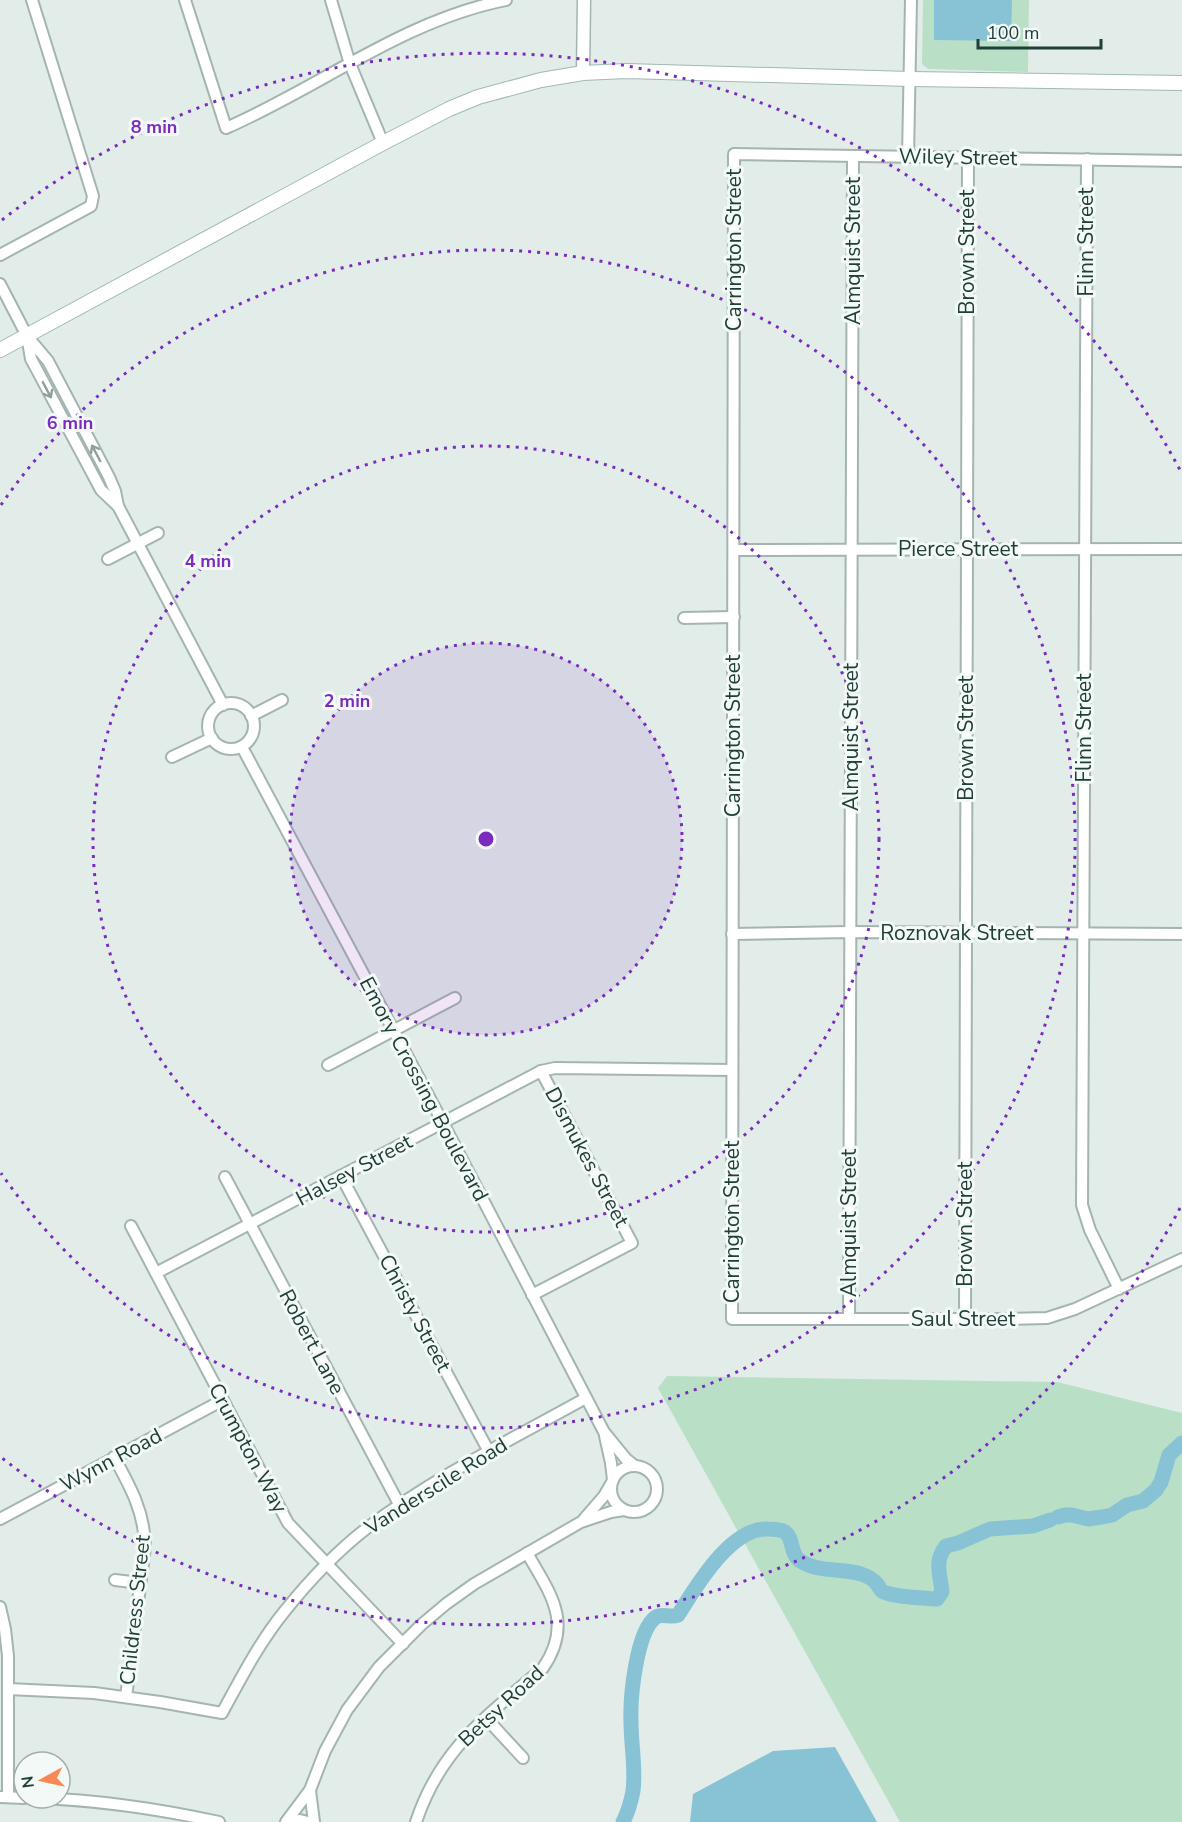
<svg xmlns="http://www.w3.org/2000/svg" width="1182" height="1822" viewBox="0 0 1182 1822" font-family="'Nunito Sans',sans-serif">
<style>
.green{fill:#badfc7}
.water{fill:#88c3d5}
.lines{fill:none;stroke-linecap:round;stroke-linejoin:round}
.river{stroke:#88c3d5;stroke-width:15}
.minor-casing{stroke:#a4b5b1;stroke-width:14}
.tertiary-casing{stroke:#a4b5b1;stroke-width:15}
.secondary-casing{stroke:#a0b9b2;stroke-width:16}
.minor{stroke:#fff;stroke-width:10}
.tertiary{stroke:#fff;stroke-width:12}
.secondary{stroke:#fff;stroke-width:14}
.oneway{stroke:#909f9c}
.ring{fill:none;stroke:#7b2cbf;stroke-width:3;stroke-dasharray:3 6}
.labels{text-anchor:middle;stroke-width:6;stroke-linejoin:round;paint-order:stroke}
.street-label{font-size:21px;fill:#213f39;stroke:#f3f9f7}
.centre{fill:#7b2cbf;stroke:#f3f9f7;stroke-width:3}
.ring-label{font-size:18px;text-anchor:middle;font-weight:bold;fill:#7b2cbf;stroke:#f3f9f7;stroke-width:6;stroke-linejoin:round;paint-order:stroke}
</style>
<rect width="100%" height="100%" fill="#e2ede9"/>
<g class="green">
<polygon points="923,0 1029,0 1028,72 928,69 922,64"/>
<polygon points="667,1376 1057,1382 1182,1413 1182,1822 900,1822 658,1388"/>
</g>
<g class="water">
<polygon points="934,0 1012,0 1011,41 934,40"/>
<polygon points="835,1747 877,1822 690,1822 693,1794 773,1751"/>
</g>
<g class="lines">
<g class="river">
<polyline points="1058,1517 1065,1515 1072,1515 1088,1519 1102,1517 1112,1515 1127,1505 1143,1501 1156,1490 1161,1482 1169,1455 1182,1443"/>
<path d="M623 1822C628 1812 631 1802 633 1791 636 1769 631 1745 631 1722 630 1699 636 1631 656 1617 662 1613 671 1618 678 1615 696 1587 730 1528 767 1529 773 1529 780 1529 785 1532 794 1539 790 1553 799 1560 818 1573 841 1568 861 1574 867 1576 873 1579 877 1584 880 1588 878 1587 882 1591 891 1597 925 1598 937 1599L942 1592C940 1573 934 1561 946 1546L958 1543 990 1529 1033 1526 1050 1520"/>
</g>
<g class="minor-casing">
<g id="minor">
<path d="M185 0 226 128C320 87 404 20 506 0"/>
<polyline points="331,0 350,64 383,143"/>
<polyline points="908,157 911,0"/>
<polyline points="1087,159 1082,1205 1090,1230 1119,1289"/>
<polyline points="1182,161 734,154 732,1319 1011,1319 1047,1318 1075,1309 1182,1259"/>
<polyline points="0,255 91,206 93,196 32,0"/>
<polyline points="0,284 27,336 48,361 109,477 115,491 118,506 223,705"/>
<polyline points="27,336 31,359 37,370 101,490 118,506"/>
<polyline points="734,550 1182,549"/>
<polyline points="108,559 158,533"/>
<polyline points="684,618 734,617"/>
<circle cx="231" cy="726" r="23"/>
<polyline points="251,716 282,700"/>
<polyline points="242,747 443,1123 604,1432 626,1459 635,1466"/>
<polyline points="172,757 212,738"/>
<polyline points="732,934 850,932 1182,934"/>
<polyline points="328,1065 455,998"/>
<polyline points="341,1176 488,1450"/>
<polyline points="225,1177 400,1506"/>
<polyline points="131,1226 288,1523 403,1644"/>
<polyline points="156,1273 541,1071 555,1068 732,1070"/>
<polyline points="532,1295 632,1243 541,1071"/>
<polyline points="849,1319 853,156"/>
<polyline points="965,1319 968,157"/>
<polyline points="605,1436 611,1463 613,1480"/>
<path d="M114 1457C130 1486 145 1513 145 1547L126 1697"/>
<circle cx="634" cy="1489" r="23"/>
<polyline points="0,1519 223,1400"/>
<polyline points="584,1519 604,1496 611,1484"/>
<polyline points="115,1580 140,1583"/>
<polyline points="0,1607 5,1629 8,1656 8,1797"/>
<path d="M8 1689 94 1693 160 1702 222 1713C241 1678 259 1643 284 1612 308 1582 336 1552 367 1528 435 1477 512 1439 586 1398"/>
<polyline points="486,1718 523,1758"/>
<polyline points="310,1790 314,1822"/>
<polyline points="0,1797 24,1798"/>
<path d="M37 1798C98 1800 159 1809 219 1822"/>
<polyline points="286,1822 310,1790 325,1751 347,1710 379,1667 421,1625 446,1604 474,1584 581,1522 611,1512 624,1510"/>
<polyline points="287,1822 300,1820 308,1822"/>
<path d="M416 1822C440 1749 487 1716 543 1668 574 1623 550 1593 527 1553"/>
</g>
</g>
<g class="tertiary-casing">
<polyline id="tertiary" points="583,73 584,0"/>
</g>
<g class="secondary-casing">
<polyline id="secondary" points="0,350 383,143 449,109 478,97 541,80 583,73 626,71 910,79 1182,83"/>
</g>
<use href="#minor" class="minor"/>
<use href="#tertiary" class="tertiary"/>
<use href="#secondary" class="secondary"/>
</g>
<defs><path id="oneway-shaft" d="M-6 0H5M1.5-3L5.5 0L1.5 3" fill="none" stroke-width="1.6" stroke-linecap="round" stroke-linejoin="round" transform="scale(1.5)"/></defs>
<g class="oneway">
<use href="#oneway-shaft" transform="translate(47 390) rotate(62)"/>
<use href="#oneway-shaft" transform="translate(96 453) rotate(-118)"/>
</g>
<circle cx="486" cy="839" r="196" fill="#7b2cbf" fill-opacity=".12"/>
<g class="ring">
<circle cx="486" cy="839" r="196"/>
<circle cx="486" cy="839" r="393"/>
<path d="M1 505A589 589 0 1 1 1 1173"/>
<path d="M1180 1208A786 786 0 0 1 2 1458M2 220A786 786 0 0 1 1180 470"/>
</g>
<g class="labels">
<g class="street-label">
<text transform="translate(958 157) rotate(1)" y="7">Wiley Street</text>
<text transform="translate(1086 242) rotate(-90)" y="7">Flinn Street</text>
<text transform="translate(734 250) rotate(-90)" y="7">Carrington Street</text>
<text transform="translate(853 251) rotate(-90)" y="7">Almquist Street</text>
<text transform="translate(967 252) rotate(-90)" y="7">Brown Street</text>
<text x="958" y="556">Pierce Street</text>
<text transform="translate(1084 728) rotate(-90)" y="7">Flinn Street</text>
<text transform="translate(733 736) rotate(-90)" y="7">Carrington Street</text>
<text transform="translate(851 737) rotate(-90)" y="7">Almquist Street</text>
<text transform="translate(966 738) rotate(-90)" y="7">Brown Street</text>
<text x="957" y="940">Roznovak Street</text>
<text transform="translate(424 1089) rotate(62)" y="7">Emory Crossing Boulevard</text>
<text transform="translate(587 1157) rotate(62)" y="7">Dismukes Street</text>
<text transform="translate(354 1170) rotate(-28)" y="7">Halsey Street</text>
<text transform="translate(732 1222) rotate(-90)" y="7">Carrington Street</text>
<text transform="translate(849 1223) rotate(-90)" y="7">Almquist Street</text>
<text transform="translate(965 1224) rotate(-90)" y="7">Brown Street</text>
<text transform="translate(415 1313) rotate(62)" y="7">Christy Street</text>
<text x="963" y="1326">Saul Street</text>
<text transform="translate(312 1342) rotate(62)" y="7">Robert Lane</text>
<text transform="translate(248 1448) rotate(62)" y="7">Crumpton Way</text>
<text transform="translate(111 1460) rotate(-28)" y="7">Wynn Road</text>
<text transform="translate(436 1486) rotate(-32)" y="7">Vanderscile Road</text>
<text transform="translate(135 1610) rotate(-84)" y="7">Childress Street</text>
<text transform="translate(501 1706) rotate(-43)" y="7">Betsy Road</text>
</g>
</g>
<circle cx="486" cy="839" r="9" class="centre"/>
<g class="ring-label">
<text x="154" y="133">8 min</text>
<text x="70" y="429">6 min</text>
<text x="208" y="567">4 min</text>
<text x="347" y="707">2 min</text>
</g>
<g transform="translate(42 1780) rotate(262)"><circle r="28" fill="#f3f9f7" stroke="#9fafab" stroke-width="1.5"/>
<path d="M0-4.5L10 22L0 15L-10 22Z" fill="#f88955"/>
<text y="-9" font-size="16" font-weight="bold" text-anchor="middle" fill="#213f39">N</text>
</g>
<path d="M978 39v9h123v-9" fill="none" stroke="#213f39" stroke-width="3"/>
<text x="987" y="39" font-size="18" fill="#213f39" stroke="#f3f9f7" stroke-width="4.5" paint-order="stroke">100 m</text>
</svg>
